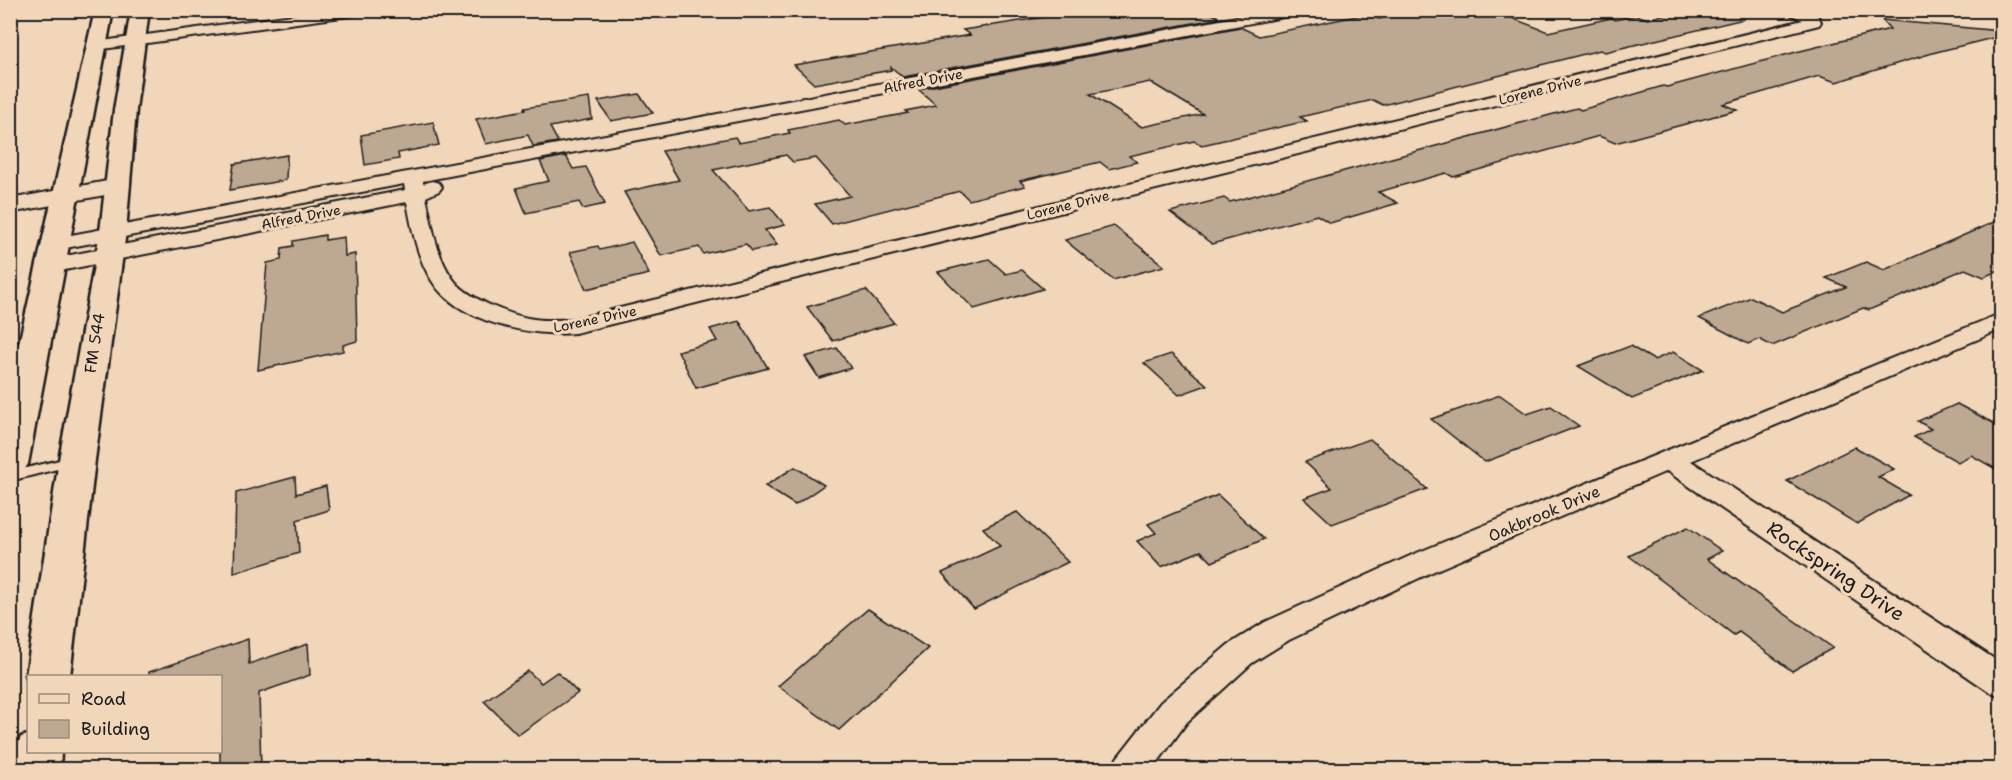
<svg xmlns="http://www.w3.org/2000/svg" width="2012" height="780" viewBox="0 0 2012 780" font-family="'Shantell Sans',sans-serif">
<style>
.building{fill:#bda892;stroke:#1c1c1c;stroke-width:1.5;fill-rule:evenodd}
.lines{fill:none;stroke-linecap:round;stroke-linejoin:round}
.service-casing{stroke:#1c1c1c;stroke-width:4}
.minor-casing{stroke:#1c1c1c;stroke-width:4}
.tertiary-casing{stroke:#1c1c1c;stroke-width:4}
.secondary-casing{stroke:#1c1c1c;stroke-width:5}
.service{fill:#f2d6b9;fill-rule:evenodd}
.minor{fill:#f2d6b9;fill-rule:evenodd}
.tertiary{fill:#f2d6b9;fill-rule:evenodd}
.secondary{fill:#f2d6b9;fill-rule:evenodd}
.labels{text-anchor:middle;stroke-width:6;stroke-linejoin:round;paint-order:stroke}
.far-street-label{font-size:14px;fill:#1c1c1c;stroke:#f2d6b9}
.street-label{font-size:16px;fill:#1c1c1c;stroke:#f2d6b9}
.near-street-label{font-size:20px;fill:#1c1c1c;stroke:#f2d6b9}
</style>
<rect width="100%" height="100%" fill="#f2d6b9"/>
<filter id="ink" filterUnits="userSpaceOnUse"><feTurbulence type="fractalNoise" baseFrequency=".0167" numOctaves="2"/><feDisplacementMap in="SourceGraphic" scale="12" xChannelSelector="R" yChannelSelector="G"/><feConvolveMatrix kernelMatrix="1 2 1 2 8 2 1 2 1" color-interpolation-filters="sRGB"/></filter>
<g filter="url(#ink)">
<g class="building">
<polygon points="1089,10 1205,10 1220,18 903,77 891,67 891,70 814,84 794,65 970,35 963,30"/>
<path d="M1418 10H1491L1548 32 1611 18 1615 20 1636 15 1648 19 1682 10H1743L1744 19 1605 52 1600 50 1383 105 1373 100 1300 117 1307 121 1202 145 1194 141 1129 156 1137 162 1109 169 1100 162 1020 181 1025 186 969 200 960 191 832 224 815 204 850 196 816 158 793 162 786 155 713 170 749 211 770 207 785 225 765 230 777 245 752 251 746 244 703 254 699 247 661 256 624 192 679 180 662 151 735 137 739 143 790 133 788 130 839 120 845 125 908 113 905 111 936 105 918 89 1240 27 1259 36 1366 14 1379 19ZM1150 82 1203 114 1142 127 1090 94Z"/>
<polygon points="1882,20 2001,31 2001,36 1936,52 1836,82 1819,76 1723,104 1737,110 1615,143 1599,136 1453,177 1446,173 1378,192 1398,203 1330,223 1317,215 1212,244 1170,212 1224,198 1230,202 1550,115 1577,108 1581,110 1663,86 1667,87 1796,52 1890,29"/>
<polygon points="639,94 653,113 611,121 598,101"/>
<polygon points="589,98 592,119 550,127 558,142 533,146 528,135 486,144 476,119 525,110 524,108"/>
<polygon points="433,122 439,145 398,153 399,159 365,165 361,135"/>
<polygon points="287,155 286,180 230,190 234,164"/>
<polygon points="566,156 573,169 586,167 605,204 583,209 579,202 526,213 516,188 549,181 540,161"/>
<polygon points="2001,219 2001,269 1984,277 1965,269 1869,310 1863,308 1772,346 1759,339 1748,344 1699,318 1751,297 1782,312 1846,287 1826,278 1866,262 1884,270"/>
<polygon points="1114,226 1164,266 1113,280 1065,240"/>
<polygon points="325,235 325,240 344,237 345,256 355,254 357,341 343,345 343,351 258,370 267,263 281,260 282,248 293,246 293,241"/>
<polygon points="632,242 649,274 586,289 570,252 598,246 600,250"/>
<polygon points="989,259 1006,274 1022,270 1043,289 974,309 938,272"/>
<polygon points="866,290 894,323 833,341 807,307"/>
<polygon points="739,321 768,368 696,388 678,351 717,341 710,329"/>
<polygon points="1630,346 1654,360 1673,352 1703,370 1632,399 1578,366"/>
<polygon points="837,348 851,368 819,378 805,357"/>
<polygon points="1171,354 1207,385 1179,395 1144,363"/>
<polygon points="1500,395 1527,414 1551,406 1579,426 1485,462 1431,419"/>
<polygon points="1957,404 2001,427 2001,472 1971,455 1958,462 1914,437 1931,429 1918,421"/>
<polygon points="1370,439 1427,489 1332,524 1304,498 1332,488 1305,462"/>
<polygon points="1855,447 1894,469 1878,477 1909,495 1857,524 1787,481"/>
<polygon points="795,467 824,485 795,505 765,486"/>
<polygon points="295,477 296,494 326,486 329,510 297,520 299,553 234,573 236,493"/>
<polygon points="1218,495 1264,539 1212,562 1201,551 1161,567 1137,541 1156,533 1148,524"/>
<polygon points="1017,512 1068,562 974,609 942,573 1000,546 983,528"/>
<polygon points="1688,527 1722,551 1707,559 1833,648 1792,671 1739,632 1734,635 1629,556"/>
<polygon points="868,609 928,648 839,730 778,686"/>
<polygon points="248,639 249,664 308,644 310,675 259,693 261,770 220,770 220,676 149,676 149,672"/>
<polygon points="528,671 541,683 557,672 578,693 518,735 484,701"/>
</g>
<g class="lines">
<g class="service-casing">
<g id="service">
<polygon points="148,10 165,10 140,16 137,14"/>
<polygon points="72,457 79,461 77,464 10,481 10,472"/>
</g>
</g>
<g class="minor-casing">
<g id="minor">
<polygon points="329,10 371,10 364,14 95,50 88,46 95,42"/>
<path d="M1274 10H1306L1299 14 423 181V184L432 181 439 183 442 187 439 191 426 197C432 224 436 256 453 279 466 298 511 316 534 319 548 321 561 320 575 319L1803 20 1780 10H1802L1818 16 1821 22 1819 25 575 333C531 337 457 322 432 281 417 258 412 229 407 202L50 273 42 271 39 266 42 261 50 259 405 190 404 184 55 250 48 248 45 244 48 240 55 238Z"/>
<polygon points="2002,313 2002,329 1691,461 2002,664 2002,696 1990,692 1667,471 1434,571 1289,640 1252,663 1187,722 1152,770 1112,770 1117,758 1161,702 1228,645 1265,622 1412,555"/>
</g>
</g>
<g class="tertiary-casing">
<polygon id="tertiary" points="118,179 126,181 130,186 126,191 10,213 10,199"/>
</g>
<g class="secondary-casing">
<g id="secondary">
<polygon points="95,10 113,10 28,464 23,472 10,476 10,383"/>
<polygon points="131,10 149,10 136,110 126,232 95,460 70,676 28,676 28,681 26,676 59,460 100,232 114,110"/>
<polygon points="28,735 28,752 61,752 60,770 12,770 14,752 21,737"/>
</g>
</g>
<use href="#service" class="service"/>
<use href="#minor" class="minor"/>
<use href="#tertiary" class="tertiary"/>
<use href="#secondary" class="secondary"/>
</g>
</g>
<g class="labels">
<g class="far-street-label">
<text transform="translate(923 81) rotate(-11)" y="5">Alfred Drive</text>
<text transform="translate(1540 90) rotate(-14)" y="5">Lorene Drive</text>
<text transform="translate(1068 205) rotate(-14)" y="5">Lorene Drive</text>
<text transform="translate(301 217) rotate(-11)" y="5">Alfred Drive</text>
<text transform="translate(595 319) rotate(-12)" y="5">Lorene Drive</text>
</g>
<g class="street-label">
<text transform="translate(94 343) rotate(-81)" y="6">FM 544</text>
<text transform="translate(1544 513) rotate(-23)" y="6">Oakbrook Drive</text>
</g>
<g class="near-street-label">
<text transform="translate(1836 571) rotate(34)" y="7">Rockspring Drive</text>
</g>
</g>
<rect width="2012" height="780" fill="none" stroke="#f2d6b9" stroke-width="36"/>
<rect x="18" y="18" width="1976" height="744" fill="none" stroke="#1c1c1c" stroke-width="2" filter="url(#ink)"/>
<rect x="27" y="675" width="195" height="78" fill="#f2d6b9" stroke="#9c8c7a" stroke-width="1.5"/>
<rect x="39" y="694" width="30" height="9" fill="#f2d6b9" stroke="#9c8c7a" stroke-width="1.5"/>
<text x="81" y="705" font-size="18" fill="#1c1c1c">Road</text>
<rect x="39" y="720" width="30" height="18" fill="#bda892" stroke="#9c8c7a" stroke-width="1.5"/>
<text x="81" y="735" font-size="18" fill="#1c1c1c">Building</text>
</svg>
